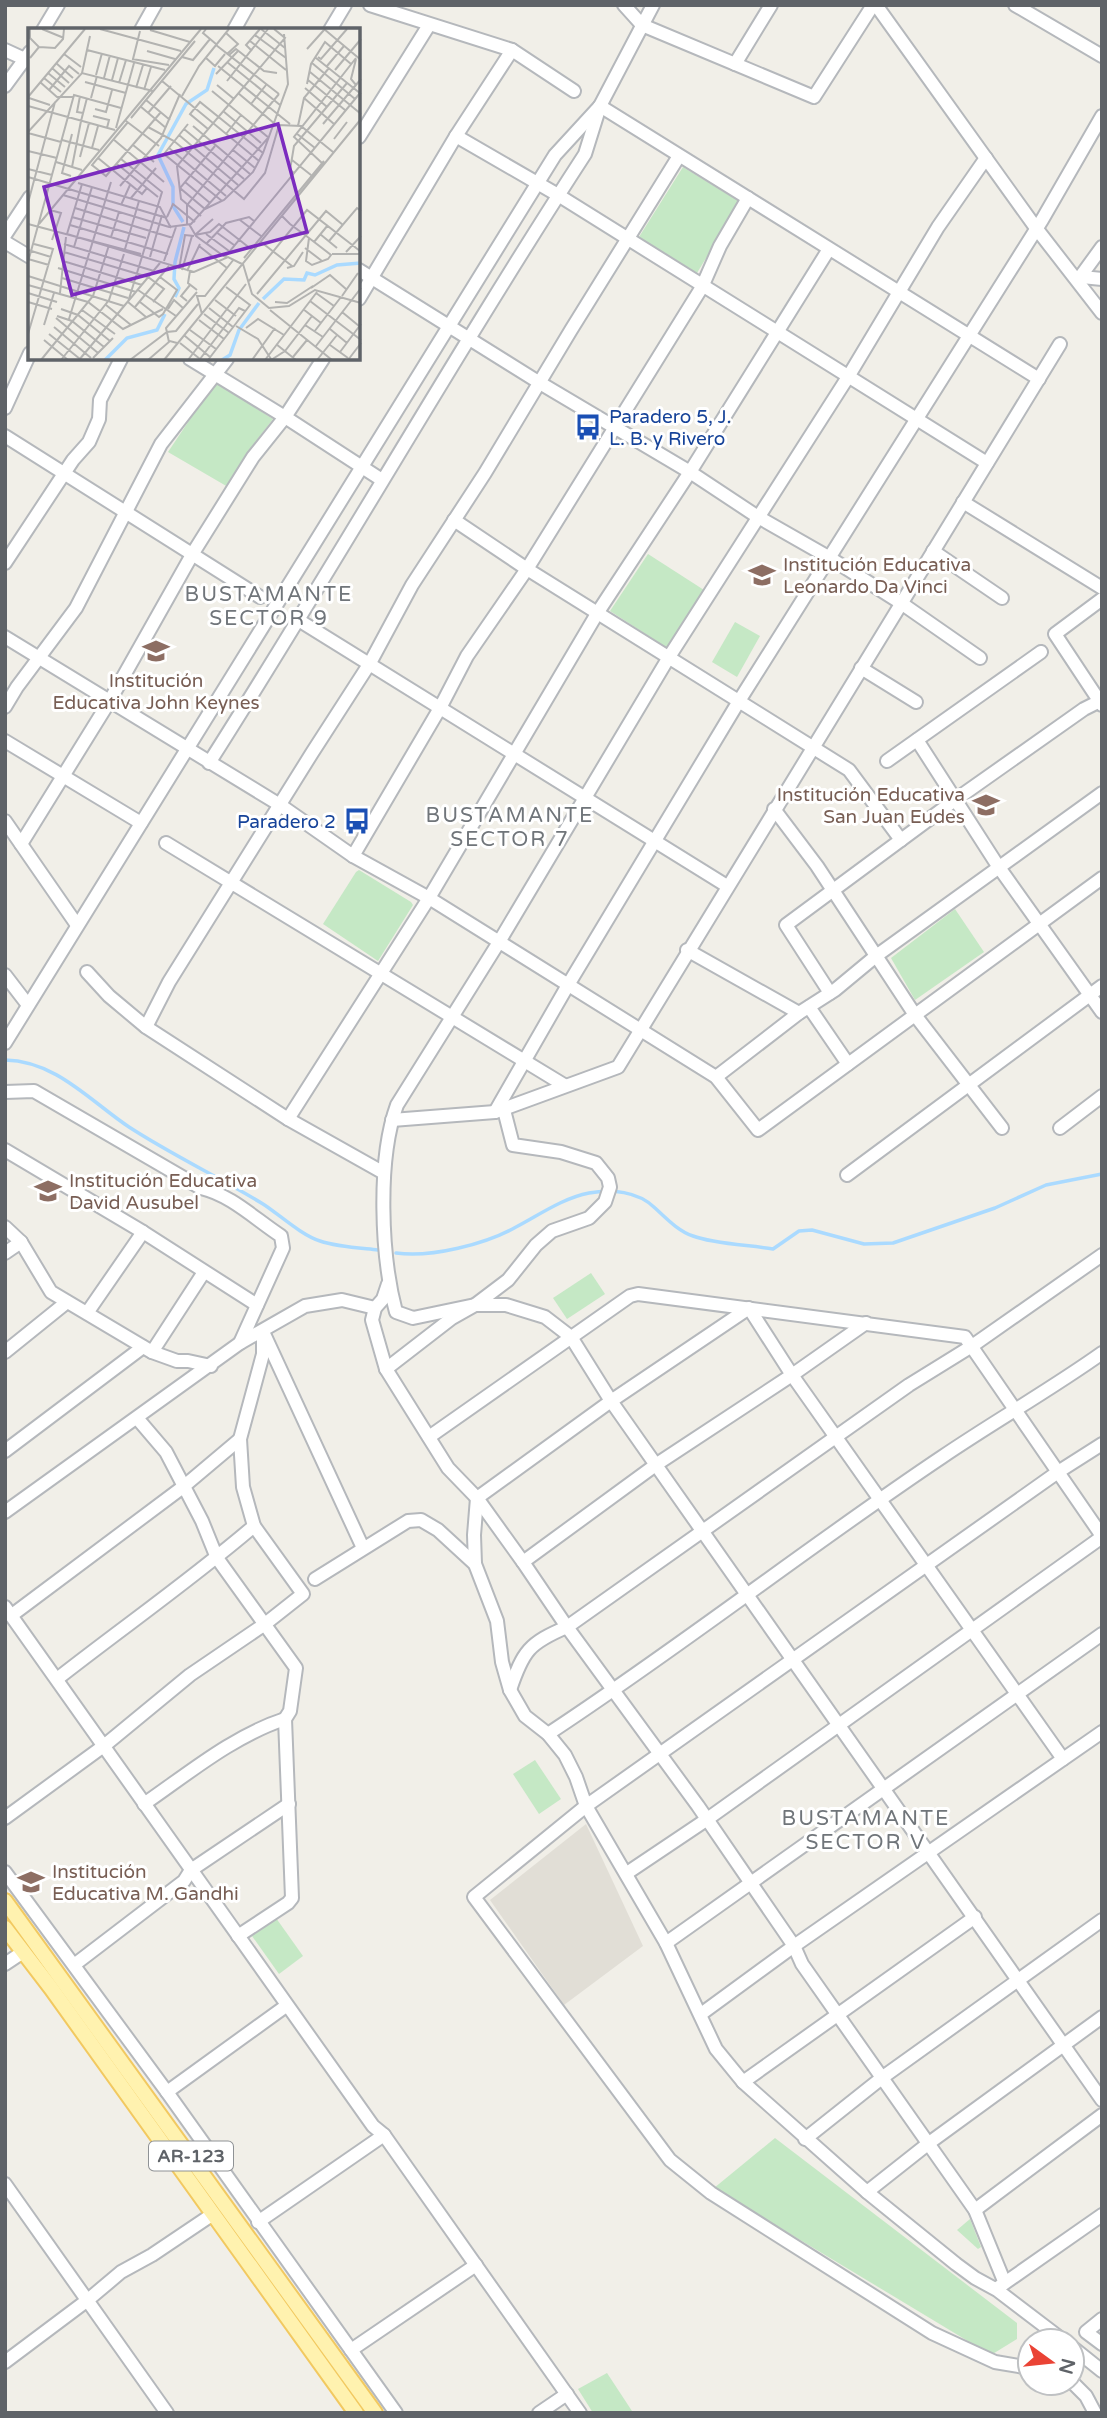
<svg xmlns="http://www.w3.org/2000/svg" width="1107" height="2418" viewBox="0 0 1107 2418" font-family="'Varela Round',sans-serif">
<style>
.education{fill:#e1ded6}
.green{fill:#c5e8c5}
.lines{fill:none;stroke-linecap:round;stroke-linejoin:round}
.stream{stroke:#aadaff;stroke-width:3.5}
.minor-casing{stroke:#b5b8bc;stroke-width:16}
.major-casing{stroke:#f2c960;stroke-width:18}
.minor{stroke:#fff;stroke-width:12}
.major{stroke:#fff2af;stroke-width:14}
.labels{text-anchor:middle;stroke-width:6;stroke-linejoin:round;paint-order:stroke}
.shield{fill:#fff;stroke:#8f9295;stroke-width:2}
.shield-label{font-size:18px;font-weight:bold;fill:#5f6368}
.transit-label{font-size:19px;fill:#164399;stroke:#fff;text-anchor:start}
.education-label{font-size:19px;fill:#785e54;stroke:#fff;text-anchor:start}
.neighbourhood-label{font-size:21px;letter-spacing:2px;fill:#70757a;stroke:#fff}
.inset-river{fill:none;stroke:#aadaff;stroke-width:3.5}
.inset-road{fill:none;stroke:#b3b3b1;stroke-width:2}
.view{fill:#7b2cbf;fill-opacity:0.15;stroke:#7b2cbf;stroke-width:3.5}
.inset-edge{fill:none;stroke:#5f6368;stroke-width:3.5}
</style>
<rect width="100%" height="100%" fill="#f1efe8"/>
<polygon class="education" points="586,1824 643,1946 564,2005 490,1900"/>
<g class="green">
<polygon points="683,167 740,202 697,273 639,237"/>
<polygon points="215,382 273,419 247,453 228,487 168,452"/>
<polygon points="648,554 704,590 667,648 610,611"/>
<polygon points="735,622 760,636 737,677 712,662"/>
<polygon points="359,870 411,902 413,905 378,961 323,924 356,872"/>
<polygon points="955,909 984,952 915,1000 891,958"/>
<polygon points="591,1273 605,1294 567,1319 553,1298"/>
<polygon points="535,1760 561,1799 539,1814 513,1774"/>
<polygon points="276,1918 303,1956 279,1974 252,1936"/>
<polygon points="775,2138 1017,2323 1017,2339 991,2355 714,2188"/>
<polygon points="970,2219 981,2247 978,2249 957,2230"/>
<polygon points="607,2373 632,2411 630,2413 593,2413 578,2389"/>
</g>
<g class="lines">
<g class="stream">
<path d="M5 1060C56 1061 90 1101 129 1127 172 1155 219 1177 263 1204 280 1215 301 1235 320 1241 338 1247 360 1248 378 1250"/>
<path d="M396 1253C431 1258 486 1244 516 1227 539 1215 563 1198 589 1193 611 1189 638 1191 655 1208 666 1218 678 1231 693 1236 714 1244 750 1245 773 1249L799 1231 812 1230 864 1244 893 1243 995 1208 1046 1185 1102 1174"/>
</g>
<g class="minor-casing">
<g id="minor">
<polyline points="370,5 512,50 574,91"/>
<polyline points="624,5 642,25 814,97 873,5"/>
<polyline points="876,5 1036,228 1102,313"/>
<polyline points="1015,5 1102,56"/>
<polyline points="43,30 58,5"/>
<polyline points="141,30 155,5"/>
<polyline points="234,30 248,5"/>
<polyline points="330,30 345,5"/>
<polyline points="5,50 29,61"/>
<polyline points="735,64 771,5"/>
<polyline points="5,86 30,52"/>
<polyline points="600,106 1039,379"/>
<polyline points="456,136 558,195 987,463"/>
<polyline points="359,137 429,25"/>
<path d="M986 158 938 227 848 377 669 657 499 942 397 1105C377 1160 381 1256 396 1312L413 1318 475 1305H506L545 1317 571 1337 611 1401 1102 2100"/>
<polyline points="5,235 30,197"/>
<polyline points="5,242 30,257"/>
<polyline points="359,270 540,383 690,472 758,517 830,558 901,603 980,658"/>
<polyline points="1082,277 1102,279"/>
<polyline points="1078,280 1102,247"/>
<polyline points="359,299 456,136 512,50"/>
<polyline points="190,359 285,417 382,480"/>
<polyline points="5,408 30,353"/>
<polyline points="5,436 260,597"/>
<polyline points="963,502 1102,588"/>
<polyline points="454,520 527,569 849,770 901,840"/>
<polyline points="933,551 1002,598"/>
<polyline points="5,563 73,460 89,442 99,419 100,400 121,359"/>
<polyline points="1102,599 1055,634 1102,705"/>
<polyline points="300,621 727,886"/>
<polyline points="5,637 280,805 353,856 429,898 716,1077 758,1130 1102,878"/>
<polyline points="861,668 916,702"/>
<polyline points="5,707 17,687 76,608 161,444 227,359"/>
<polyline points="917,740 998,866 1102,1012"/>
<polyline points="5,741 141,823"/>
<polyline points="887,761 1041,652"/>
<path d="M209 763C337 562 455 354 585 154L600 106 653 5"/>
<polyline points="774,809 817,866 915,1015 1002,1128"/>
<polyline points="5,821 77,925"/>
<polyline points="166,843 564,1085"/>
<polyline points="21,844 109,702 193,553 253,457 285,417 323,359"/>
<polyline points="353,856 440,708 467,656 527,569 702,287 720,246 748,198"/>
<polyline points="687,950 799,1013"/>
<polyline points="87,972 109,996 146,1027 288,1119 384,1173"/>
<polyline points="5,975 28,1005"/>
<polyline points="830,993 786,925 955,800 1084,709 1102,700"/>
<polyline points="809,1007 848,1064"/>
<polyline points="146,1027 169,982 312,753 370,663 412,585 485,473 571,330 679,156"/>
<polyline points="5,1043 555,155 600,106"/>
<polyline points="716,1077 799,1013 835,990 876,956 1102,793"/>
<path d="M5 1092 34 1091 201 1188C231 1195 255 1219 281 1236L283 1248 240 1343"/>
<polyline points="495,1112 568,985 739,701 1042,220 1102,116"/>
<polyline points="288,1119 429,898 598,612 690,472 829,249"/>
<polyline points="392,1120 495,1112 618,1067 1060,344"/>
<polyline points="1060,1128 1102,1096"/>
<polyline points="5,1150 143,1232 257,1305"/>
<polyline points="847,1175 1102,986"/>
<polyline points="5,1227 21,1242 51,1292 152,1352 177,1361 188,1361 211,1366"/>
<polyline points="5,1253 21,1242"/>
<polyline points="388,1284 383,1299 375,1308 372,1320 386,1369 448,1468 477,1498 523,1562 567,1627 698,1806 794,1946 802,1964 975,2210 1004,2281"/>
<polyline points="87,1313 143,1232"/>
<polyline points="265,1336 363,1548"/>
<polyline points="5,1352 67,1302"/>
<polyline points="152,1352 204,1272"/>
<polyline points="386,1369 452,1318 475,1305 508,1280 536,1245 552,1231 589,1218 605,1202 610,1187 608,1178 596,1163 561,1152 513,1145 504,1110"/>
<polyline points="137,1418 166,1452 202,1521 217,1558 296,1668 290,1711 285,1719 292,1898 288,1903 238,1936"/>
<polyline points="429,1437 630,1296 638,1294 965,1337 1102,1536"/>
<polyline points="5,1451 143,1347"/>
<polyline points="5,1512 240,1343 305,1306 342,1300 375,1308"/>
<polyline points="523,1562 657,1464 792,1375 866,1323"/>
<polyline points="315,1579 408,1521 421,1520 438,1530 475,1564"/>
<polyline points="5,1607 373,2126 384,2135 580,2413"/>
<polyline points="12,1615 183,1487 240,1439"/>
<path d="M57 1679C122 1628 191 1580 254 1526"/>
<path d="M510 1690C523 1651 529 1643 567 1627L909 1385 972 1346 1102 1255"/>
<path d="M548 1734C682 1646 809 1546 942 1457 995 1421 1050 1390 1102 1353"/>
<polyline points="1063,1759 792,1375 749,1308 611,1401 477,1498 474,1535 475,1564 497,1621 502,1662 510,1690 525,1716 548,1734 565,1755 576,1777 586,1806 666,1943 716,2049 743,2082 867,2192 956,2264 975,2278 997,2290 1064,2341"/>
<path d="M144 1804C189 1773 233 1736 285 1719"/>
<polyline points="5,1818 105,1745 190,1675 265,1624 303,1594 254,1526 243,1487 240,1439 263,1354 263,1331"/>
<polyline points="5,1872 167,2092 396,2413"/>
<polyline points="627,1873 706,1820 1102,1537"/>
<polyline points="666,1943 1102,1634"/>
<polyline points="5,1964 23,1952"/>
<polyline points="74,1965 184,1881 191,1870 289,1804"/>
<polyline points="701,2014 794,1946 1102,1732"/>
<polyline points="743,2082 975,1917"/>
<polyline points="167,2092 286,2006"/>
<polyline points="805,2139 883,2077 1102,1920"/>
<polyline points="5,2184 167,2413"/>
<polyline points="867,2192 929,2143 1102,2017"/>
<polyline points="975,2210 1102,2115"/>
<polyline points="258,2222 384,2135"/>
<polyline points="999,2287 1102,2215"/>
<polyline points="1102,2319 1086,2332 1102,2344"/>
<polyline points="1072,2347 1102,2371"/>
<polyline points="351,2350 476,2265"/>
<polyline points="5,2362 89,2299 121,2272 152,2255 213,2214"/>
<polyline points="1030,2368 995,2362 932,2333 711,2193 670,2160 474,1897 586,1806 1058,1472 1102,1444"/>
<polyline points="1072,2382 1086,2396 1095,2413"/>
<polyline points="539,2413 567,2394"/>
</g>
</g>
<g class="major-casing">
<g id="major">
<polyline points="5,1901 375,2413"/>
<polyline points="5,1928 51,1988 356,2413"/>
</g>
</g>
<use href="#minor" class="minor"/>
<use href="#major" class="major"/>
</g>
<defs>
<g id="bus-bare" transform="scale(2.1)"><path d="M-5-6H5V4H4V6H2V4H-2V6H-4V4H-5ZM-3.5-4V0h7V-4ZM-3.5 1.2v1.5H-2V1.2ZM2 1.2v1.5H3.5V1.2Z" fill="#1a4fb4" stroke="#fff" stroke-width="2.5" paint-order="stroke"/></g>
<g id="school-bare" transform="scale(2.1)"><path d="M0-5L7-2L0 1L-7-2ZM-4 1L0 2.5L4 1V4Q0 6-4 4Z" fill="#8d6e63" stroke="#fff" stroke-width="2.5" paint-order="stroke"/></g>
</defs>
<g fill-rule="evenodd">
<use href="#bus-bare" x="588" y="427"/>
<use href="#school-bare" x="762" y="575"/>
<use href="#school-bare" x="156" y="651"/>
<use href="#school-bare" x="986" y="805"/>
<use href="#bus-bare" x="357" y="821"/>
<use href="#school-bare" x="48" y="1191"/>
<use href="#school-bare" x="31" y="1882"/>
</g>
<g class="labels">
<rect class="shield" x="149" y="2141.5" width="84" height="29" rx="5"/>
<g class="shield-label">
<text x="191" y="2162">AR-123</text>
</g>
<g class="transit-label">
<text x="609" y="423">Paradero 5, J.<tspan x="609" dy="22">L. B. y Rivero</tspan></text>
<text x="336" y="828" text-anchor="end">Paradero 2</text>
</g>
<g class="education-label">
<text x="783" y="571">Institución Educativa<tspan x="783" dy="22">Leonardo Da Vinci</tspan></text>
<text x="156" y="687" text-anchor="middle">Institución<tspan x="156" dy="22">Educativa John Keynes</tspan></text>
<text x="965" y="801" text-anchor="end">Institución Educativa<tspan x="965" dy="22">San Juan Eudes</tspan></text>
<text x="69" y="1187">Institución Educativa<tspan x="69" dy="22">David Ausubel</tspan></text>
<text x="52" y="1878">Institución<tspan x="52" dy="22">Educativa M. Gandhi</tspan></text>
</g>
<g class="neighbourhood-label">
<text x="269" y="601">BUSTAMANTE<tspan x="269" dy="24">SECTOR 9</tspan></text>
<text x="510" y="822">BUSTAMANTE<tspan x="510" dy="24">SECTOR 7</tspan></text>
<text x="866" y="1825">BUSTAMANTE<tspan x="866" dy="24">SECTOR V</tspan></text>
</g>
</g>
<g transform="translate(28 28)">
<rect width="332" height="332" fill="#f1efe8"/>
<path class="inset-river" d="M155 194 145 178V159L130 127 158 76 179 62 186 40M147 269 151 260 146 251 147 234 156 199M235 271 256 251 276 252 279 245 287 247 309 237 333 235M77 332 99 310 129 302 137 286M194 332 202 327 211 302 231 275"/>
<path class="inset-road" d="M14 1 36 10M72 1 153 23M178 1 175 5 188 16M233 1 257 20M296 1 333 32M122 2 162 14M198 5 210 16 199 26M227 7 258 30M222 13 258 42M188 17 251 66M11 19 27 20 35 11 36 1M279 21 296 2M59 22 137 42M119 23 147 31M224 23 218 17 232 1M36 26 53 39M201 27 208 21 236 43 249 45M154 29 165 32 182 11M290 29 293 31 319 1M2 30 11 19 2 10V1M178 30 187 38 197 26M288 30 333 66M104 31 141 37M105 31 112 3M199 34 252 77M28 35 45 50M284 35 327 71M190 38 262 96M299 38 316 18M24 40 41 55M307 42 333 11M282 44 333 86M20 45 37 59M54 45 62 8M188 46 210 23M68 47 74 25M16 50 33 64M76 50 82 27M84 52 90 30M280 52 317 82M134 53 231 133M199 53 240 1M12 54 29 69H45M57 54 98 65M91 55 98 32M279 56 283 36 297 14 323 36M189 57 206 71M328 57 323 51 328 31M108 60 115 37M277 60 299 79M21 62 41 38 51 46M116 62 123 39M184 63 241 110M210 65 247 96M52 68 49 84 55 85M154 68 171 38 201 1M0 69 57 1M1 70 22 77M63 70 69 48M276 70 306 96M118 72 142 92M223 76 238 57M0 78 87 102M112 78 138 100M67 81 78 84 84 62M195 83 233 115M120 85 143 58M65 88 81 92 79 100M103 90 167 13M53 93 59 70M98 93 131 118M100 94 64 137 78 148 133 84M160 96 136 126 194 173M295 96 333 51M250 97 273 98 305 124M165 98 222 146M270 98 276 70 301 40M120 99 146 113 216 171 237 145 251 97M88 100 106 35M156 101 216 151M180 101 162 86 172 74 235 125M0 104 54 45 125 63M0 105 33 114M268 105 287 120M198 106 213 87M151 107 210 157M85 111 136 154M306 111 319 94M34 112 71 122M105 117 126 134M187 118 152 160 177 181 196 172 225 144 235 125 260 56 256 6M64 120 70 98M141 120 198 168M205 122 227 140M0 123 29 130M52 129 61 95M70 130 114 166 119 160M93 131 134 164 100 274M264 132 283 147M28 134 54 142M294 135 266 109 328 30M89 136 130 169M44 139 53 93M0 141 24 147M266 145 262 142 266 118 319 55M43 148 34 145 44 106M0 149 139 190M157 154 182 175M50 155 132 179 143 200M92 158 133 110 152 66M35 167 141 199 163 196 240 110M103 170 128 140M0 175 27 74M93 177 102 157M47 180 145 210M22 182 33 185 24 212M173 188 153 171 149 138 257 10 246 1M254 188 262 196 281 210 303 227 300 231 284 237 278 233 281 210M44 189 118 210M139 189 145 176 167 194M212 192 233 208M0 196 113 226M11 196 173 1M159 196V177L251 66M161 196 168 208 197 229 332 65M42 197 140 226M188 204 206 217M39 206 166 244 200 229 214 236M39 206 54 156M168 206 185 191M178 206 201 223M292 206 309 220M167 207 182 204 191 196 223 221M83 209 91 184M301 213 329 180 333 183M233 214 264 238M286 214 300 197M36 216 126 243M178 216 198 195 221 189 226 193M171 218 199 240M46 219 64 159M277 220 294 233M97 221 111 173M0 222 23 229M36 224 120 249 136 261 125 274M318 224 333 208M304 226H333M122 229 134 187M216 230 296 133M0 231 21 237M35 233 114 257M136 233 148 199M0 234 46 67 93 80M215 236 224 266 241 280 261 278 287 262 333 275M30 240 108 264M259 240 266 238 275 224M151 241 157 207 166 208M154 242 164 208M159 243 172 216M162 243 160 255 169 262M0 248 96 278M34 250 100 270M221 253 279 182 332 223M0 257 60 274 95 301 135 281M283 260 302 247 318 261M110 262 148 288M0 265 29 274M32 265 38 209M288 265 306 278M229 266 298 183 315 197M314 268 330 245M187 272 208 288M159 273 153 268 162 257M282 273 333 312M0 274 24 281M100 274 118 289M112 274 131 289 135 286 149 262 132 249M247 274 259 275 285 258M78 277 103 297M107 279 141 238M181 280 205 299M33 281 50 287 82 313M140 281 146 272 155 280M275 281 293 295M54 282 87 306M242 282 304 332M314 284 331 298M174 286 169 268H177L206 231M176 286 201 305M29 288 44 293 76 319M28 290 70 325M41 291 83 154M171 292 196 311M16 297 26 265M277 297 295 309M208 298 230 311 243 331M26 299 63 330M218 300 230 291 256 307M302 301 319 315M162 302 188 321M286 304 313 269M0 306 25 221 6 216M21 306 52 331M157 308 182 329M16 312 40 332M141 314 138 300 169 264M152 315 172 331M248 316 268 332M302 317 320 330M288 318 333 260M312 324 333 296M265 329 279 312M65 330 85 310M172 331 211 280 217 283M13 332 65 268 81 217M33 332 81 272 96 226M51 332 132 235M102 332 139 304 148 303 170 276M120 332 142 313 149 315M136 332 333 91M160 332 218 256M180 332 222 277 198 259M224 332 247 300M237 332 289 264M243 332 257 323 284 288M289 332 309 307M320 332 333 315"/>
<path class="view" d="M250 96 279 204 44 267 16 159Z"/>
<rect width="332" height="332" class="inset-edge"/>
</g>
<rect width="1107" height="2418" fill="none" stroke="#5f6368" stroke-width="14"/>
<g transform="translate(1051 2362) rotate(105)"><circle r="33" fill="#ffffff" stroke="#bfc1c3" stroke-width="2"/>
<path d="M0-5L12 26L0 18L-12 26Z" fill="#ea4335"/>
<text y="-10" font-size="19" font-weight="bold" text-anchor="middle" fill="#5f6368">N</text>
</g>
</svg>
